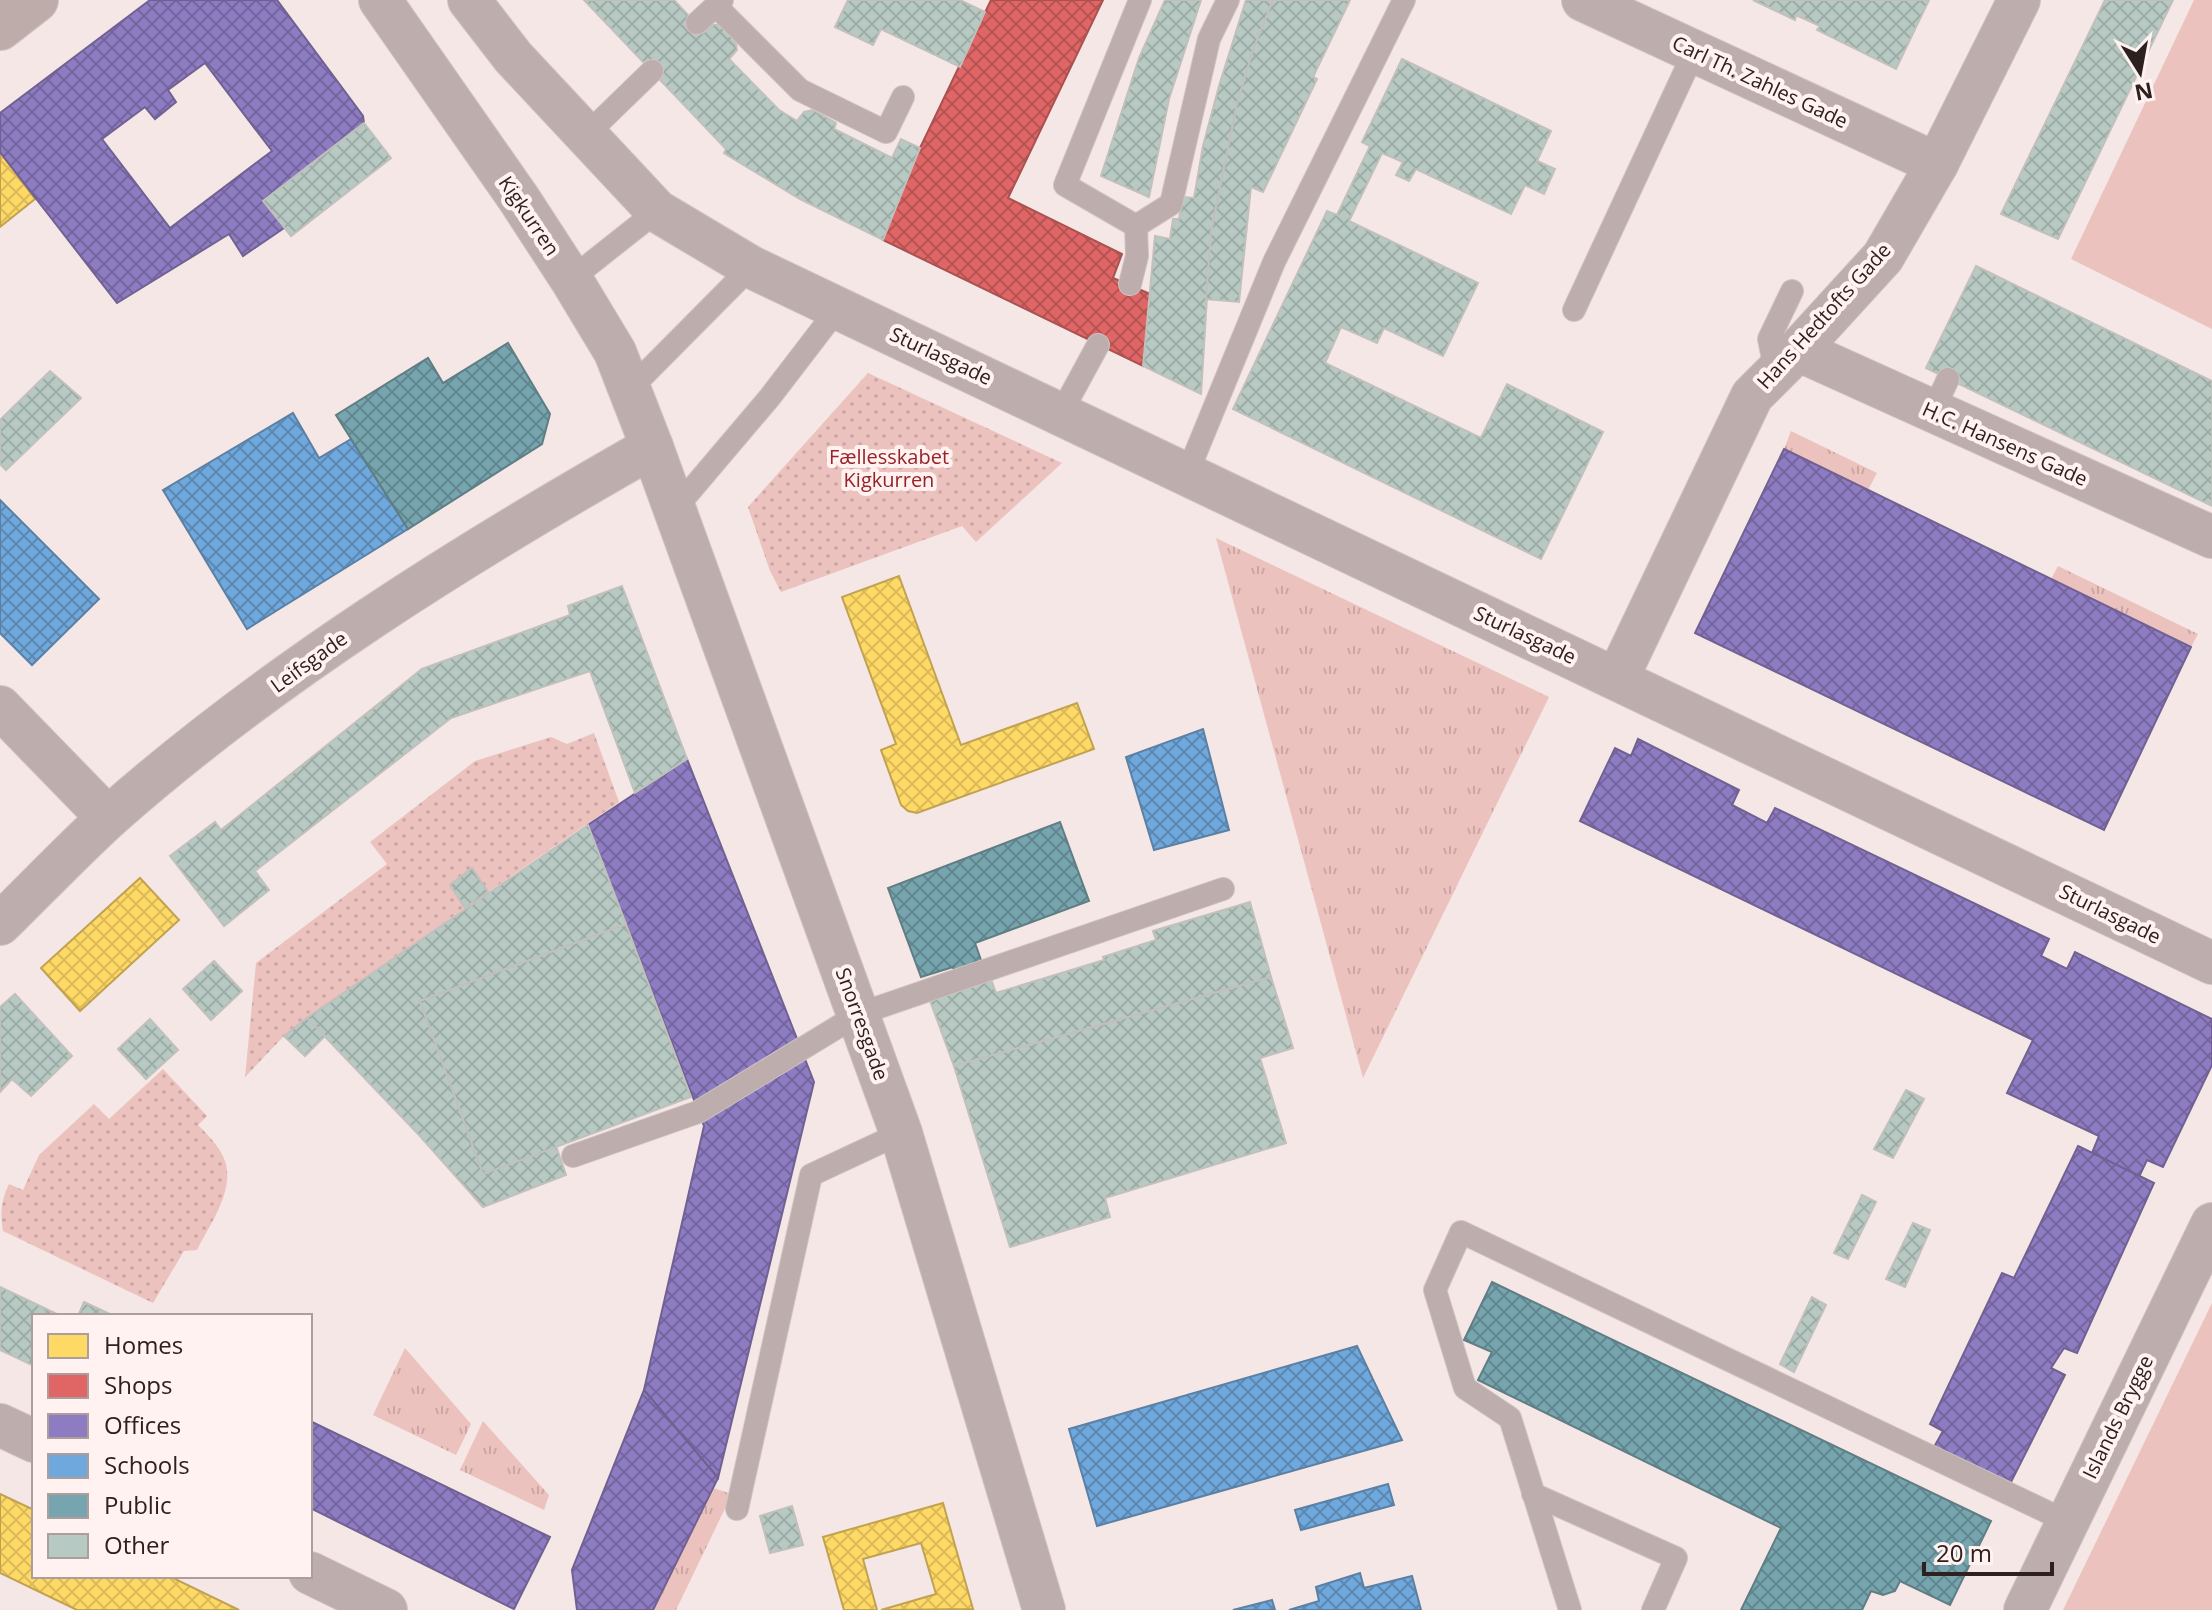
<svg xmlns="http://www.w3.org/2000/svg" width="2212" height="1610" viewBox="0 0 2212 1610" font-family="'Open Sans',sans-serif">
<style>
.grass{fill:url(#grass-tufts)}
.park{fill:#ecc2be}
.garden{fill:url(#garden-dots)}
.homes{fill:url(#homes-cross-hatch);stroke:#c0a251;stroke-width:2}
.shops{fill:url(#shops-cross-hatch);stroke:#aa5151;stroke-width:2}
.offices{fill:url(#offices-cross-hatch);stroke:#716192;stroke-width:2;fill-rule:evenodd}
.schools{fill:url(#schools-cross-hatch);stroke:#5b80a4;stroke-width:2}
.public{fill:url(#public-cross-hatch);stroke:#607d84;stroke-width:2}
.building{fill:url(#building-cross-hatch);stroke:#c1c0bd;stroke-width:2}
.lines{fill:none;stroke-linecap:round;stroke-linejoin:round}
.lane-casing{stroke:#cfc4c3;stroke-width:24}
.street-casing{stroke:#cfc4c3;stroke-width:44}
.secondary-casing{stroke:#cfc4c3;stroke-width:46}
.lane{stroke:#bdadac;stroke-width:22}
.street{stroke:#bdadac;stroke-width:42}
.secondary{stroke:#beacaa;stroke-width:44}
.labels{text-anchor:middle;stroke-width:8;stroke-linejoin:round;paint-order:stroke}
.street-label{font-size:20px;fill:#2d2120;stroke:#fff2f0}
.park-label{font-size:20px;fill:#972227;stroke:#fff2f0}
</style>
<defs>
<pattern id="grass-tufts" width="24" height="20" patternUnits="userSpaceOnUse" patternTransform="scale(2)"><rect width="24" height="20" fill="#ecc2be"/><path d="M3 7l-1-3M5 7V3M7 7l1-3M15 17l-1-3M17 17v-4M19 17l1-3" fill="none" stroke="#cba6a3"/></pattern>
<pattern id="garden-dots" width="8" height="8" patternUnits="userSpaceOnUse" patternTransform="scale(2)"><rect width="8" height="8" fill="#ecc2be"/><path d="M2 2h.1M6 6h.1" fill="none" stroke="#cba6a3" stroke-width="1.8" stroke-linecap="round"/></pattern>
<pattern id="homes-cross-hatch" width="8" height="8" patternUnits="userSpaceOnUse" patternTransform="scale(2)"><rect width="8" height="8" fill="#ffd966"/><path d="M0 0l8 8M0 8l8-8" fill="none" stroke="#dbba58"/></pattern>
<pattern id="shops-cross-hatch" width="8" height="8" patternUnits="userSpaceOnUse" patternTransform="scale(2)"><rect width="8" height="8" fill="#e06666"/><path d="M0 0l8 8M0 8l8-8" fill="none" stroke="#b65454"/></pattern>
<pattern id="offices-cross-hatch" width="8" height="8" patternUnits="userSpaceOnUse" patternTransform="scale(2)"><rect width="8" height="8" fill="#8e7cc3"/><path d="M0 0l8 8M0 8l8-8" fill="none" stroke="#74659e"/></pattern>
<pattern id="schools-cross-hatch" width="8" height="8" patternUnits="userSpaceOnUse" patternTransform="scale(2)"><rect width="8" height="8" fill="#6fa8dc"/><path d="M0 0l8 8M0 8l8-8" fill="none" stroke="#5c88b2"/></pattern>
<pattern id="public-cross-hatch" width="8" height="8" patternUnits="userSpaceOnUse" patternTransform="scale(2)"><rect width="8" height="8" fill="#76a5af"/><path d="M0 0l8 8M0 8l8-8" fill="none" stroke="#61868e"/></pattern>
<pattern id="building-cross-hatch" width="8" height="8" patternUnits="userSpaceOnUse" patternTransform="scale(2)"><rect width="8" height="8" fill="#b6c9c2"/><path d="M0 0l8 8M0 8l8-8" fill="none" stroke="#9daca6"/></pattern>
</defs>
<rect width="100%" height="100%" fill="#f5e7e5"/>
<g class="grass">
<polygon points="1791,431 1877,473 1868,490 1784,449"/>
<polygon points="1216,538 1549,697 1363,1078"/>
<polygon points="2058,566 2198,634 2191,647 2051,579"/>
<polygon points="405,1348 471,1424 456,1455 373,1415"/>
<polygon points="483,1421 549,1495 544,1510 460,1470"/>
<polygon points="713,1488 732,1494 676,1610 653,1610"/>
</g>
<g class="park">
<polygon points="2194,0 2212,0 2212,329 2071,259"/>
<polygon points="2212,1303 2212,1610 2063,1610"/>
</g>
<g class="garden">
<polygon points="868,373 1062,463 976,542 962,526 781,592 770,571 748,507"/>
<polygon points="594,733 619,802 488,892 471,868 450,885 465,908 307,1018 284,1036 245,1077 256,963 387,864 370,842 475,761 551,737 567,744"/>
<path d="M163 1069 207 1116 198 1125C208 1135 220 1147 225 1161 235 1191 210 1224 197 1250L184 1251 153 1303 3 1231C0 1214 1 1200 9 1184L23 1190 39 1155 94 1104 109 1119Z"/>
</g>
<g class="homes">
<polygon points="0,152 35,199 0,227"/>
<polygon points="899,576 961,745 1077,703 1094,749 917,813 908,811 901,805 881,750 896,744 842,597"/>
<polygon points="140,878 179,920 80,1011 41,968"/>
<polygon points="0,1494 34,1510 34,1576 169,1576 239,1610 77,1610 0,1573"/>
<polygon points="943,1503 973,1609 881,1610 936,1594 921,1543 863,1559 877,1610 844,1610 823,1537"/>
</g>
<polygon class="shops" points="991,0 1103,0 1008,198 1122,254 1113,278 1150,294 1143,366 883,240 920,148"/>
<g class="offices">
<path d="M150 0H277L363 116 364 123 263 201 284 228 243 256 229 234 117 303 0 152V113ZM205 63 272 151 170 228 102 139 145 107 155 119 176 102 168 90Z"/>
<polygon points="1784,449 2191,647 2104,830 1695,633"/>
<polygon points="1638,739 1739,790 1732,805 1767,823 1775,808 2049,939 2041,956 2067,969 2075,952 2212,1019 2212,1065 2163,1167 2147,1160 2139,1177 2092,1153 2099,1136 2007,1093 2033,1040 1580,821 1615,748 1631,756"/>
<polygon points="687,759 814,1082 718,1478 644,1390 704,1126 588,825"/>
<polygon points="2078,1146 2154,1183 2077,1353 2064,1348 2051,1368 2065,1375 2010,1484 1934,1447 1943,1431 1930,1424 2002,1273 2014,1278"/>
<polygon points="644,1390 718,1478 653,1610 577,1610 572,1570"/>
<polygon points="310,1421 550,1537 514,1609 310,1508"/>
</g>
<g class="schools">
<polygon points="293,413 319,458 351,439 408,529 247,629 163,490"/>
<polygon points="0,500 99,599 32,665 0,633"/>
<polygon points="1203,729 1229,830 1154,850 1126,757"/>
<polygon points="1357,1346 1402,1440 1097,1526 1069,1429"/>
<polygon points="1388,1484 1394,1505 1301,1530 1295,1510"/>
<polygon points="1360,1573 1364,1588 1412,1576 1421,1610 1289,1610 1319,1601 1316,1587"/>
<polygon points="1272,1600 1275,1610 1233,1610"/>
</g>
<g class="public">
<polygon points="508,343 550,414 542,444 408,529 336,415 428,358 443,383"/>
<polygon points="1060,822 1089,901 975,943 981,960 978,969 954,970 953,967 921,977 888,888"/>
<polygon points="1492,1282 1991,1521 1950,1605 1900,1581 1895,1591 1883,1595 1871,1591 1862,1610 1741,1610 1781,1528 1478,1380 1492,1352 1464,1340"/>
</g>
<g class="building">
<polygon points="584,0 674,0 704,32 712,25 722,25 735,39 737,50 729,59 779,110 797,121 804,112 813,110 836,123 834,129 892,158 901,139 920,148 883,240 800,199 724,153 726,149"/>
<polygon points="848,0 960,0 985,12 960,67 881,29 873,45 835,27"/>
<polygon points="1165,0 1201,0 1169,99 1149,197 1101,176 1139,58"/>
<polygon points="1246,0 1273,0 1253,50 1237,104 1211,232 1201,394 1143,366 1155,236 1170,239 1173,219 1179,219 1183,197 1194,198 1203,146 1219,86"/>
<polygon points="1273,0 1350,0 1313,77 1317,79 1263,192 1251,187 1239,302 1206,299 1211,232 1237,104 1253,50"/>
<polygon points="1753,0 1929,0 1896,69 1817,30 1820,26 1796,15 1795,20"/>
<polygon points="2105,0 2173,0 2058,239 2001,214"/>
<polygon points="1402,59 1551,131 1537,161 1555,169 1544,194 1525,185 1511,214 1416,169 1409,181 1396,175 1403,162 1382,153 1349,221 1478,283 1443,356 1384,328 1377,343 1341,327 1325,363 1481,438 1507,384 1603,432 1541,559 1233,409 1327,211 1337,215 1370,146 1362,142"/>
<polygon points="364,123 391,158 291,236 263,201"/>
<polygon points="1976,266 2212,381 2212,506 1926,368"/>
<polygon points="50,371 81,398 6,470 0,464 0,420"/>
<polygon points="622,586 687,759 635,793 590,671 451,718 255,871 269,890 224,926 170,856 215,822 221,830 422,669 570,615 568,606"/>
<polygon points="588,825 626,924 420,1001 483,1174 556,1146 566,1175 483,1207 419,1135 307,1018"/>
<polygon points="472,868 488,892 465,908 450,885"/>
<polygon points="1250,902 1271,977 954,1066 929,998 991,979 996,993 1104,960 1103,957 1156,940 1153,931"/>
<polygon points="626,924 691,1097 483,1174 420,1001"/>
<polygon points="214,961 242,991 211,1020 183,989"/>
<polygon points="1271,977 1293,1048 1260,1058 1286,1143 1105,1198 1110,1217 1010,1247 954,1066"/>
<polygon points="15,994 72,1056 31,1096 12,1079 0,1092 0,1007"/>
<polygon points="307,1018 325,1036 305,1056 284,1036"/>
<polygon points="150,1019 178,1050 146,1079 118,1049"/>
<polygon points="1906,1090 1924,1099 1893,1158 1874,1149"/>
<polygon points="1862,1195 1876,1202 1848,1259 1834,1253"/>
<polygon points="1913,1223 1930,1230 1905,1287 1886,1279"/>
<polygon points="0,1287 61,1316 34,1316 34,1366 0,1350"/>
<polygon points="1812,1297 1826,1305 1794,1372 1780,1364"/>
<polygon points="84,1302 114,1316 78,1316"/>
<polygon points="792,1506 803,1545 770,1553 760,1516"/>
</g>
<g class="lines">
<g class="lane-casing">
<g id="lane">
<polyline points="716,6 800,90 886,132 903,97"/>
<polyline points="697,23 722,0"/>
<polyline points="585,136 652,71"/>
<polyline points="1136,226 1171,204 1209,39 1228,0"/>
<polyline points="571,279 657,211"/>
<polyline points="1130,284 1137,256 1136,226 1065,185 1140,0"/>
<polyline points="1574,310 1694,52"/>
<polyline points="1776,373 1769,339 1792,291"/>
<polyline points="630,389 751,267"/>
<polyline points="1933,411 1948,379"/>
<polyline points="1061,413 1098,345"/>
<polyline points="1187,474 1274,262 1404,0"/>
<polyline points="675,509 770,397 839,307"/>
<polyline points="573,1156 698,1112 859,1014 1223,889"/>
<polyline points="1533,1494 1676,1558 1653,1610"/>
<polyline points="737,1509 811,1175 901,1133"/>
<polyline points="1570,1610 1510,1418 1465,1388 1435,1290 1461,1232 2068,1522"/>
</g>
</g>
<g class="street-casing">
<g id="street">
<polyline points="380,0 519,199 571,279 615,352 652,447 901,1133 1044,1610"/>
<polyline points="469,0 513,57 657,211 751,267 2212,963"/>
<polyline points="1583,0 1937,164"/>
<polyline points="1798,350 2212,537"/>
<polyline points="1617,679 1752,396 1798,350 1883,257 1937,164 2019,0"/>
<polyline points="0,707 108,818"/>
<path d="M0 924C36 889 71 852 108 818 269 675 465 553 652 447"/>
<polyline points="0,1425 34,1441"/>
<polyline points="310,1573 386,1610"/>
<polyline points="2025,1610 2212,1224"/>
</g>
</g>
<g class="secondary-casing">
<polyline id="secondary" points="0,28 36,0"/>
</g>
<use href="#lane" class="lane"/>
<use href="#street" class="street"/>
<use href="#secondary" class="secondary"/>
</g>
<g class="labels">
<g class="street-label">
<text transform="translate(1760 82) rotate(25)" y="7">Carl Th. Zahles Gade</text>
<text transform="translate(529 216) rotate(56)" y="7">Kigkurren</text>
<text transform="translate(1824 316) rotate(-48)" y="7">Hans Hedtofts Gade</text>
<text transform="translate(941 356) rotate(25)" y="7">Sturlasgade</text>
<text transform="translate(2005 444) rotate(24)" y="7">H.C. Hansens Gade</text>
<text transform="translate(1525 635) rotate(25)" y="7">Sturlasgade</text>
<text transform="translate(309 662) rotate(-36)" y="7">Leifsgade</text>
<text transform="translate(2110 914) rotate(26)" y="7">Sturlasgade</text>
<text transform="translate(862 1024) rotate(70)" y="7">Snorresgade</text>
<text transform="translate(2118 1417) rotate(-64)" y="7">Islands Brygge</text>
</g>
<g class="park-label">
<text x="889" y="464">Fællesskabet<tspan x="889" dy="23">Kigkurren</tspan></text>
</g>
</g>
<rect x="32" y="1314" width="280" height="264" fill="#fff2f0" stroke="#ab9e9d" stroke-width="2"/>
<rect x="48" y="1334" width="40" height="24" fill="#ffd966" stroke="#ab9e9d" stroke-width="2"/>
<text x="104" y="1354" font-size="24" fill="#2d2120">Homes</text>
<rect x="48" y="1374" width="40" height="24" fill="#e06666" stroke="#ab9e9d" stroke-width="2"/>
<text x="104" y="1394" font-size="24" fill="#2d2120">Shops</text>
<rect x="48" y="1414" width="40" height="24" fill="#8e7cc3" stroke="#ab9e9d" stroke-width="2"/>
<text x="104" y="1434" font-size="24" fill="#2d2120">Offices</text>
<rect x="48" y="1454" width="40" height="24" fill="#6fa8dc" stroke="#ab9e9d" stroke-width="2"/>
<text x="104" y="1474" font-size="24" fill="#2d2120">Schools</text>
<rect x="48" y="1494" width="40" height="24" fill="#76a5af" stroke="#ab9e9d" stroke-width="2"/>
<text x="104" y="1514" font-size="24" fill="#2d2120">Public</text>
<rect x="48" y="1534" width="40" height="24" fill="#b6c9c2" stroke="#ab9e9d" stroke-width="2"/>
<text x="104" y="1554" font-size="24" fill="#2d2120">Other</text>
<g transform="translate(2140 72) rotate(169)" stroke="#fff2f0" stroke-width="6" paint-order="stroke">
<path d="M0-6L14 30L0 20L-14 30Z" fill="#2d2120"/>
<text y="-12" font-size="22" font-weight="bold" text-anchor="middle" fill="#2d2120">N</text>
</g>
<path d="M1924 1562v12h128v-12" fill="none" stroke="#2d2120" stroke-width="4"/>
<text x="1936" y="1562" font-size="24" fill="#2d2120" stroke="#fff2f0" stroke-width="6" paint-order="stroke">20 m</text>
</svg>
